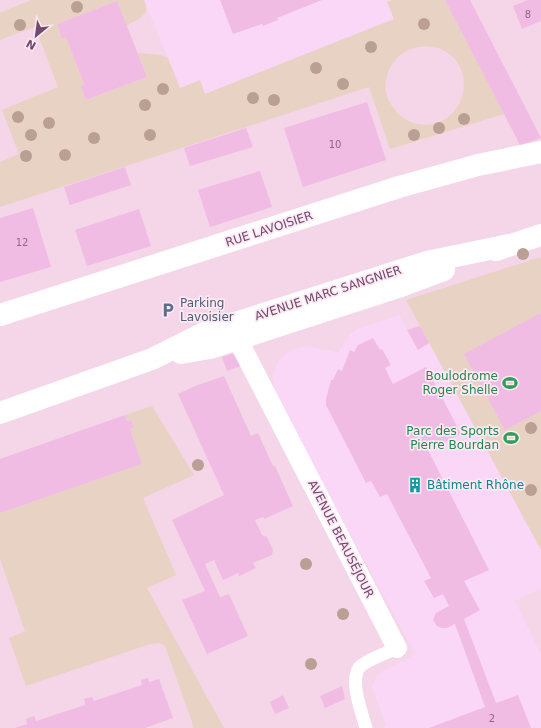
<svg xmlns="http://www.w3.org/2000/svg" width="541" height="728" viewBox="0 0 541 728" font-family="'DejaVu Sans',sans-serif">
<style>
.residential{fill:#f5d5e8}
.commercial{fill:#fbd7f7}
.green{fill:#e8d2c3;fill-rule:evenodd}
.building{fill:#f0bce4}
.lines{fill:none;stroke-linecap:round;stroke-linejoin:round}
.service{stroke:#fff;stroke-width:13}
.pedestrian{stroke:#fff;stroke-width:20}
.minor{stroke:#fff;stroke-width:22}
.tree{fill:#b99f94}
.labels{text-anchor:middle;stroke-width:3.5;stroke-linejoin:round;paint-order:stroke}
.number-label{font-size:10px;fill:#926689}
.street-label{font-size:12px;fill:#724a6b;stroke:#fee9f5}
.service-label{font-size:12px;fill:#4e5e75;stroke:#fee9f5;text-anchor:start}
.leisure-label{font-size:12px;fill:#27864d;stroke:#fee9f5;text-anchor:end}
.culture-label{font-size:12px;fill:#0d838f;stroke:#fee9f5;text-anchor:start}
</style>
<rect width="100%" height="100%" fill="#fbe3f1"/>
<rect class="residential" x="0" y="0" width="541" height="728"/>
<g class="commercial">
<polygon points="144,0 392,0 388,2 394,19 205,94 180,88"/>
<polygon points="399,315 407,330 420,326 541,550 541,588 515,601 541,654 541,728 383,728 386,726 372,686 378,674 415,654 276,397 272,376 279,359 293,349 305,346 339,353 346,338 357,329"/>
</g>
<g class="green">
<path d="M31 0H144C151 16 139 18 126 26L117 1 57 24 62 39 66 37 84 84 81 86 87 100 147 77 138 53 160 55 168 58 180 88 200 80 205 94 394 19 387 2 392 0H445L504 114 390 149 369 87 0 207V162L19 154 2 110 58 87 35 27 0 40V13ZM426 46C430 47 434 47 438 48 483 64 465 133 417 124 403 121 394 111 388 99 381 83 389 62 403 53 410 48 418 47 426 46Z"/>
<polygon points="541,257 541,550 406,300"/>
<polygon points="152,406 194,475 143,498 176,575 147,588 224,728 193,728 192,722 165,646 160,643 150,644 26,686 9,638 25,631 0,559 0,513 142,464 130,429 134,428 131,420 127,421 125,415"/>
</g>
<g class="building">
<polygon points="220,0 322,0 277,18 278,20 263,26 262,24 233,34"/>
<polygon points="445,0 470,0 541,138 520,145"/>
<polygon points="528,0 541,0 541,21 522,29 513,6"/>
<polygon points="117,1 147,77 86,100 81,86 84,84 66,37 62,39 57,24"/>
<polygon points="367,102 386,160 303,187 284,128"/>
<polygon points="246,128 253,147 190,166 184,148"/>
<polygon points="125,167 131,185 70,205 64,187"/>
<polygon points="260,171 272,207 210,227 198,190"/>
<polygon points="33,208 51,267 0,282 0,218"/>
<polygon points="139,209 151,246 87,266 75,230"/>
<polygon points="541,313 541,411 505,430 464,354"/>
<polygon points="420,326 429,343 418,350 407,330"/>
<polygon points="373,338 380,350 382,349 391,365 385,368 393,384 426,367 461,434 428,450 489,570 464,581 480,610 464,619 496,703 518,695 531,728 429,728 485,707 455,624 447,628 441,628 437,626 433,620 436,613 449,606 443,594 434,598 424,581 431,578 387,494 380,497 371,481 366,483 326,405 326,399 331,380 333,380 338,369 342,371 350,350 354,352 358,345"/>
<polygon points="238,352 244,365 227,371 222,357"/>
<polygon points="224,376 251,436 258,433 273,466 275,466 293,506 264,519 263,517 255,520 262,535 267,537 273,550 272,555 253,563 256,568 239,576 238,573 223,580 214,560 205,564 220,597 229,594 248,636 207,654 182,600 205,591 172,520 224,495 178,394 195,386"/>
<polygon points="125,415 127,421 131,420 134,428 130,429 142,464 0,513 0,459"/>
<polygon points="148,678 149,682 159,679 173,718 145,728 15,728 27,724 26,719 34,716 36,721 85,705 84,699 92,697 94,701 142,685 141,680"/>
<polygon points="342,686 345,699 325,708 320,696"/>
<polygon points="283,695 289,708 275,714 270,702"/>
</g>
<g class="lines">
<path class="service" d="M366 728C362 713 347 676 362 665 372 658 386 653 397 648"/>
<polyline class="pedestrian" points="239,337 241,346 397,648"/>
<g class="minor">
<polyline points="496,250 541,235"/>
<polyline points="0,315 399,187 478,165 541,152"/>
<polyline points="181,353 210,348 401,286 444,270"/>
<polyline points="0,413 152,359 204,333 248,319 427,262 509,245"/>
</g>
</g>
<g class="tree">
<circle cx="77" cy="7" r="6"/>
<circle cx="424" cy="24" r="6"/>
<circle cx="20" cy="25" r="6"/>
<circle cx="371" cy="47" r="6"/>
<circle cx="316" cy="68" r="6"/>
<circle cx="343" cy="84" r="6"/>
<circle cx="163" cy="89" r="6"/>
<circle cx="253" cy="98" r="6"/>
<circle cx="274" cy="100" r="6"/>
<circle cx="145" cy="105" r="6"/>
<circle cx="18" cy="117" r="6"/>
<circle cx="464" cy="119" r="6"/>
<circle cx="49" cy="123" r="6"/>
<circle cx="439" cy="128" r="6"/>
<circle cx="31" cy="135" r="6"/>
<circle cx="150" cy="135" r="6"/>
<circle cx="414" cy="135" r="6"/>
<circle cx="94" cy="138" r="6"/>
<circle cx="65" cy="155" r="6"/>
<circle cx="26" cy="156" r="6"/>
<circle cx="523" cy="254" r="6"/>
<circle cx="531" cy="428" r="6"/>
<circle cx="198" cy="465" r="6"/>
<circle cx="531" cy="490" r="6"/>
<circle cx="306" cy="564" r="6"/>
<circle cx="343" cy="614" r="6"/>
<circle cx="311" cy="664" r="6"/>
</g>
<defs>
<g id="parking-bare" transform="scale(1.2)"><path d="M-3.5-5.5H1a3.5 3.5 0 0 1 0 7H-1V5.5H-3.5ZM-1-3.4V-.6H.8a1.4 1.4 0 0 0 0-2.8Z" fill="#5c6f8a" stroke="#fee9f5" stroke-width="2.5" paint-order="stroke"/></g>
<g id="stadium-bare" transform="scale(1.2)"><path d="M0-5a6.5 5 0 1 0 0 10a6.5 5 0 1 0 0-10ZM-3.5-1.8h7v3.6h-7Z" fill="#2e9e5b" stroke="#fee9f5" stroke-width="2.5" paint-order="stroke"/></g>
<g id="building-bare" transform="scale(1.2)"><path d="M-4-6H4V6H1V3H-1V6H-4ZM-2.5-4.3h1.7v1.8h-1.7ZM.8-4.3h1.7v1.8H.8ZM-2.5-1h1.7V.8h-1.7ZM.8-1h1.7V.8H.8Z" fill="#0f9aa8" stroke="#fee9f5" stroke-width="2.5" paint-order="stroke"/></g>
</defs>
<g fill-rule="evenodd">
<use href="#parking-bare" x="168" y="310"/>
<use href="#stadium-bare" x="510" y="383"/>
<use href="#stadium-bare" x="511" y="438"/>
<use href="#building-bare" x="415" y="485"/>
</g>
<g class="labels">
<g class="number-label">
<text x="528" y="18">8</text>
<text x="335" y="148">10</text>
<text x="22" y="246">12</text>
<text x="492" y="722">2</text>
</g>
<g class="street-label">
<text transform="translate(269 229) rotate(-18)" y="4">RUE LAVOISIER</text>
<text transform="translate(328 293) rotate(-18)" y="4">AVENUE MARC SANGNIER</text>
<text transform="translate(341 539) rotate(63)" y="4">AVENUE BEAUSÉJOUR</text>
</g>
<g class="service-label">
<text x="180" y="307">Parking<tspan x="180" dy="14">Lavoisier</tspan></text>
</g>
<g class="leisure-label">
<text x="498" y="380">Boulodrome<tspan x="498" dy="14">Roger Shelle</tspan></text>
<text x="499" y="435">Parc des Sports<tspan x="499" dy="14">Pierre Bourdan</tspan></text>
</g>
<g class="culture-label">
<text x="427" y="489">Bâtiment Rhône</text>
</g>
</g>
<g transform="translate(36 36) rotate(209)" stroke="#fee9f5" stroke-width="3" paint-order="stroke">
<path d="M0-3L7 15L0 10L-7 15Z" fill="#724a6b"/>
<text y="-6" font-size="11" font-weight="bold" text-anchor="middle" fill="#724a6b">N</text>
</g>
</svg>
